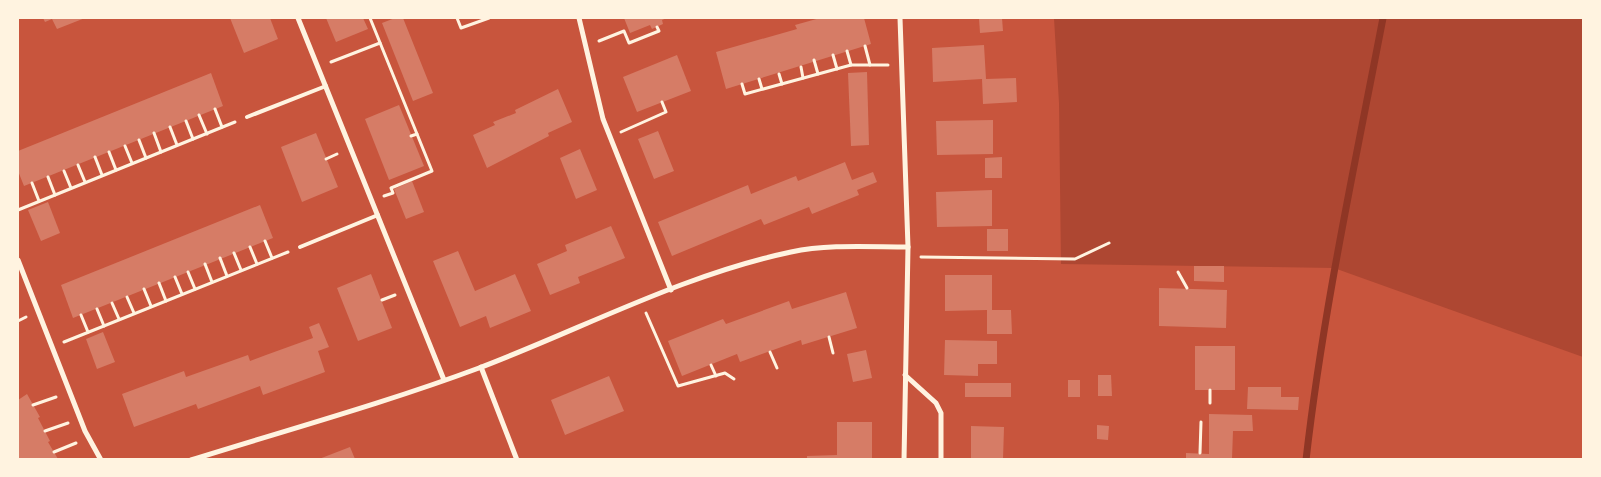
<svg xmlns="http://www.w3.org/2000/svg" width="1601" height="477" viewBox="0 0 1601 477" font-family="Inter,sans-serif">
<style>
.green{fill:#ae4732}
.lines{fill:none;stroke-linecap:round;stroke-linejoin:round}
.stream{stroke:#8f3625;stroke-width:7}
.building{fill:#d67c66}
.path{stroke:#fff3e0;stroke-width:3}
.service{stroke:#fff3e0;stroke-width:4}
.minor{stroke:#fff3e0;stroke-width:5}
</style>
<rect width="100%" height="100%" fill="#c8553d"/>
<polygon class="green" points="1054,18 1583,18 1583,357 1334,268 1061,264 1059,103"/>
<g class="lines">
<path class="stream" d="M1306 460C1323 311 1355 164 1383 18"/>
</g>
<g class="building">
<polygon points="43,18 85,18 57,29 52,19 45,22"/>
<polygon points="230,18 270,18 278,39 244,53"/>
<polygon points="326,18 363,18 368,29 336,42"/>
<polygon points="395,18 403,18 433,93 413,101 382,23"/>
<polygon points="624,18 667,18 662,20 663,24 652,29 650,25 630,33"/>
<polygon points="820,18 864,18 871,44 726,89 716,52 797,29 795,25"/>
<polygon points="979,18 1002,18 1003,31 980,33"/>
<polygon points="984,45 986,79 1016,78 1017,102 983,104 982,79 933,82 932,48"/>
<polygon points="677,55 691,91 637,112 623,77"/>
<polygon points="867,72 869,145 851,146 848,73"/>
<polygon points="211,73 223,106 24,186 18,171 18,151"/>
<polygon points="558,89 572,122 548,133 549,136 487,168 473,135 495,125 493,122 516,113 515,110"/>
<polygon points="399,105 424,166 389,180 365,119"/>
<polygon points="993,120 993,154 937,155 936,121"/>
<polygon points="658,131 674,171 654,179 638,139"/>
<polygon points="316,133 338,187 302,202 281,147"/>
<polygon points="580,149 597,190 576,199 560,158"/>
<polygon points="1002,157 1002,178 985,178 985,158"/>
<polygon points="845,162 852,180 873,172 877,182 857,190 859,195 812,214 809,207 764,225 761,219 672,256 658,222 748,185 751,194 796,176 798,181"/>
<polygon points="412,181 424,212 406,219 394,189"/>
<polygon points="992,190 992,226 937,227 936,192"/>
<polygon points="48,202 60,233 41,241 28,210"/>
<polygon points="260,205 273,238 73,318 61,285"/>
<polygon points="611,226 625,258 578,277 580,283 550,295 537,264 567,251 565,245"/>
<rect x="987" y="229" width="21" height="22"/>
<polygon points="458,251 475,291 515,274 531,311 490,328 486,316 460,327 433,261"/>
<polygon points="1194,266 1224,266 1224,282 1194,281"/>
<polygon points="371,274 392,328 358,341 337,288"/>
<polygon points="945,275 992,275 992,310 1011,310 1012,334 987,334 987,310 945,311"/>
<polygon points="1159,288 1227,290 1226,328 1159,326"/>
<polygon points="846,292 857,328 802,345 801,340 740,362 737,354 682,376 668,341 723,319 726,324 789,301 792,309"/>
<polygon points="319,323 329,347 318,351 325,372 263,395 260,386 198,409 196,404 134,427 122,394 184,371 186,377 248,355 250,361 266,355 313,338 309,327"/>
<polygon points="103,332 115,362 97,369 86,339"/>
<polygon points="945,340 997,341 997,364 978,364 978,376 944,375"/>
<rect x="1195" y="346" width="40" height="44"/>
<polygon points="866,350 872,378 853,382 847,354"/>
<polygon points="1098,375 1111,375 1112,396 1098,396"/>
<polygon points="609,376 624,411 565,435 551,400"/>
<rect x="1068" y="380" width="12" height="17"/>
<rect x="965" y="383" width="46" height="14"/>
<polygon points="1248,387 1281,387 1281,397 1299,397 1298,410 1247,409"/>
<polygon points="27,394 40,417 38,418 50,441 48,442 58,459 19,459 18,457 18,400"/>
<polygon points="1209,414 1252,415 1253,431 1233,431 1232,459 1186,459 1186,453 1209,454"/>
<polygon points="837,422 872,422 872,459 807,459 807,456 837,455"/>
<polygon points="1097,425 1109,426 1108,440 1097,439"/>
<polygon points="971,426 1004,427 1003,459 971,459"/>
<polygon points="350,447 355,459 319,459"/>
</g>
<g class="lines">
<g class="path">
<polyline points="370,18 417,134 411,136"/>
<polyline points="457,18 461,28 489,18"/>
<polyline points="599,41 624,31 629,43 659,31 657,27"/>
<polyline points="865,46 870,65"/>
<polyline points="847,51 851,65"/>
<polyline points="833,55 837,69"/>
<polyline points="814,60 818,74"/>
<polyline points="331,62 380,43"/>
<polyline points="801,67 803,78"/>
<polyline points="779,74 782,84"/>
<polyline points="759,79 762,89"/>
<polyline points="742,84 745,94 851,65 888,65"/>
<polyline points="215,109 222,127"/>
<polyline points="199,115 207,134"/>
<polyline points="186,121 193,139"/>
<polyline points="170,127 177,145"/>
<polyline points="621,132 666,112 662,102"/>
<polyline points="154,133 161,152"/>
<polyline points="139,140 146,158"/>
<polyline points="125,146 132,163"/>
<polyline points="109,152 116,170"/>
<polyline points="95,157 102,175"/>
<polyline points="326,159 337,154"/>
<polyline points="78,165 85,182"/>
<polyline points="64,171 71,188"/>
<polyline points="48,177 55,195"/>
<polyline points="32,183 39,201"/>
<polyline points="384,196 393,193 391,188 432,171 417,134"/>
<polyline points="18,210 235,122"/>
<polyline points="265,241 272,258"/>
<polyline points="250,247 257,264"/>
<polyline points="234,253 241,270"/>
<polyline points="921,257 1075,259 1109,243"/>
<polyline points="220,258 227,276"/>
<polyline points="205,264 212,282"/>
<polyline points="188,272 195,289"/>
<polyline points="1178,272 1187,288"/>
<polyline points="175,277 182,294"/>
<polyline points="159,283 166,301"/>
<polyline points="144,289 151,306"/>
<polyline points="127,297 134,313"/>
<polyline points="382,300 395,295"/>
<polyline points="112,303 119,319"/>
<polyline points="97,309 104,326"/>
<polyline points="646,313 678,386 725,373 734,379"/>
<polyline points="81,315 88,332"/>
<polyline points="18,321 26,317"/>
<polyline points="829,337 833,353"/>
<polyline points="64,342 288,252"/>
<polyline points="770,352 777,368"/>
<polyline points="711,365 716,376"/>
<polyline points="1210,390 1210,403"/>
<polyline points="33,405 56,397"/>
<polyline points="45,431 68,423"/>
<polyline points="54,452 76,443"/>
<polyline points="1200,453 1201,422"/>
</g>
<g class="service">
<polyline points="247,117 326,86"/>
<polyline points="300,247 378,215"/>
</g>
<g class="minor">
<polyline points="298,18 444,380"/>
<polyline points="579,18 603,119 671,290"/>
<polyline points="900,18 908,247 904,460"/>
<polyline points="18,260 85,431 101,460"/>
<polyline points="481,367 517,460"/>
<polyline points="905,375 936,403 941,413 941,460"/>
<path d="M191 460C287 430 385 403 479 368 582 329 682 275 791 252 828 244 869 247 908 247"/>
</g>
</g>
<rect width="1601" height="477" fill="none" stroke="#fff3e0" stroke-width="38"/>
</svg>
